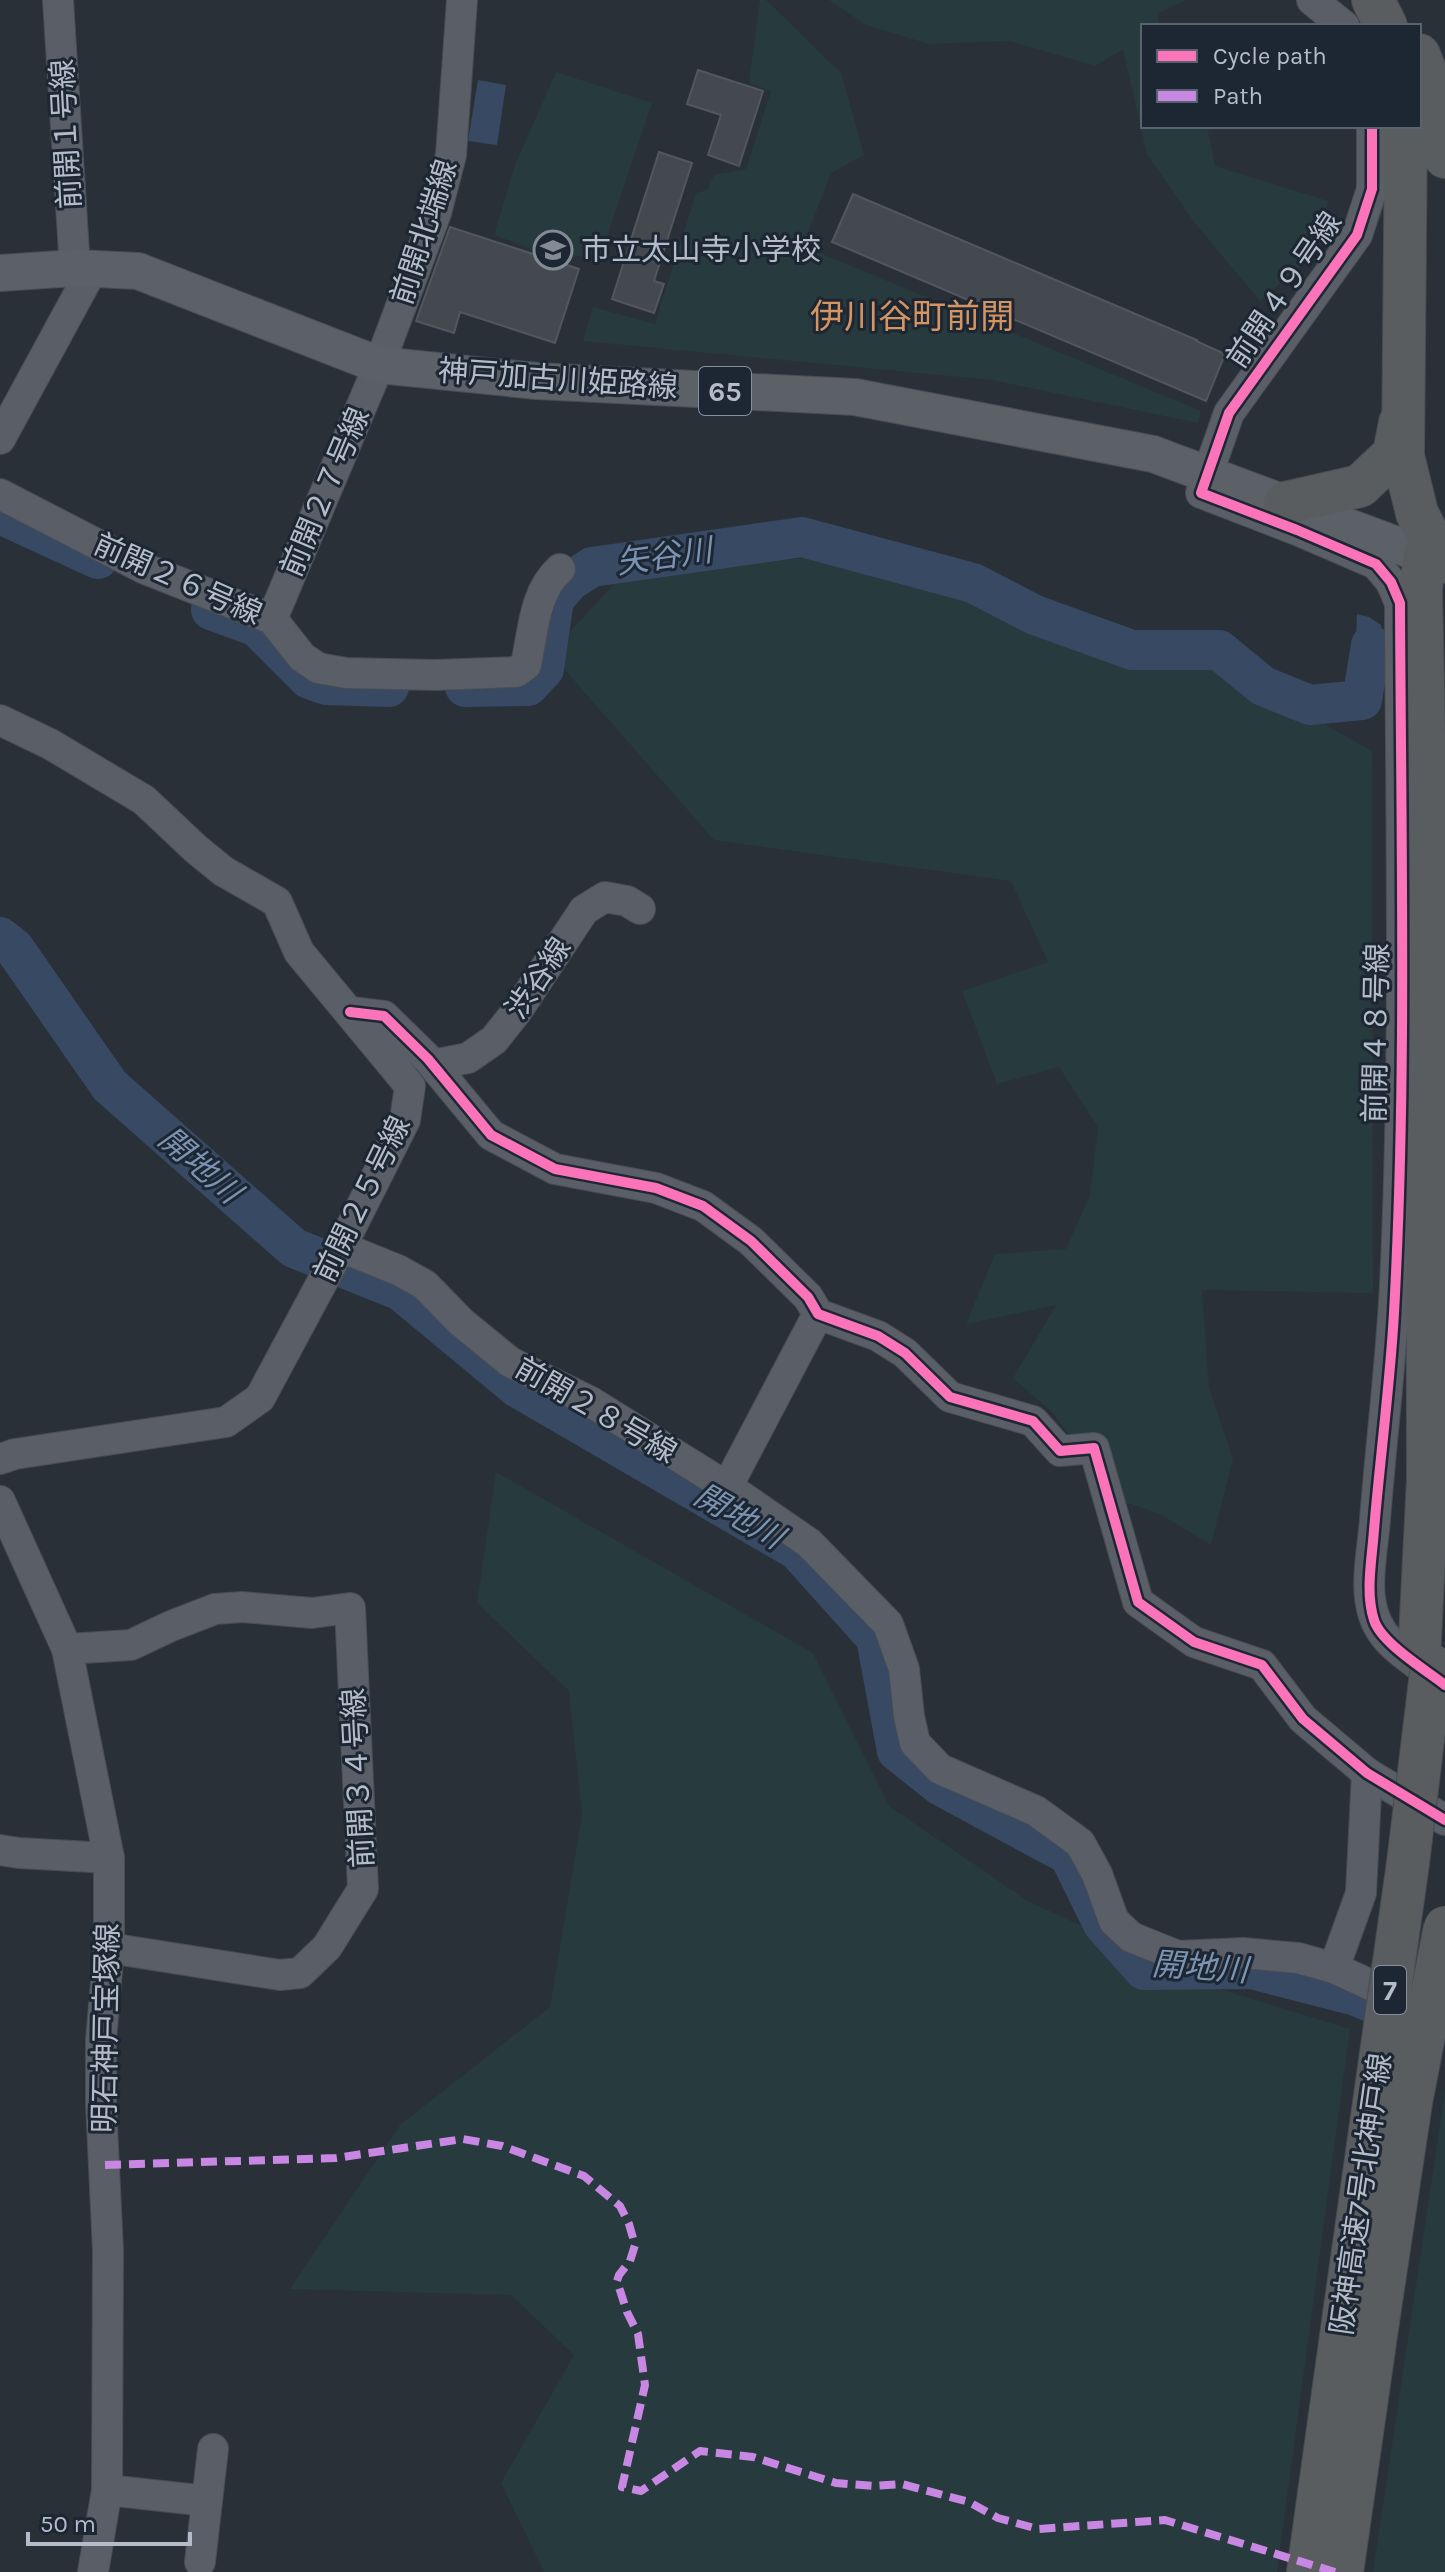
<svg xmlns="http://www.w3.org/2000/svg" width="1445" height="2572" viewBox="0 0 1445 2572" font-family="Karla,'Noto Sans JP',sans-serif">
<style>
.green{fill:#273a3e}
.water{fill:#384963}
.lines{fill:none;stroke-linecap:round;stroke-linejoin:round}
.river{stroke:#384963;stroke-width:40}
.building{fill:#444950;stroke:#52575f;stroke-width:2}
.minor-casing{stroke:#484c53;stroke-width:32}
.major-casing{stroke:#484c55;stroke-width:38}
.highway-casing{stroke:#474c53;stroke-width:44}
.minor{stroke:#5a5e66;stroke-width:30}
.major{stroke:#5c6168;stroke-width:36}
.highway{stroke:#5a5d60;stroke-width:42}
.highway-bridge-casing{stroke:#474c53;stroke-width:44;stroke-linecap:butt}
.highway-bridge{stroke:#5a5d60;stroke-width:42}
.quiet{stroke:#c787e3;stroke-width:8;stroke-dasharray:16 8;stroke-linecap:butt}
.cycleway-casing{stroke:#1d2633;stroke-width:15}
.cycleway{stroke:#fb73b8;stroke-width:10}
.labels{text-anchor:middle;stroke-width:6;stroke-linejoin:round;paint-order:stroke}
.shield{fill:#1d2633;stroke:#878f9c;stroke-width:2}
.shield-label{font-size:28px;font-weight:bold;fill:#b4bcc9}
.street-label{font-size:30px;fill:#b4bcc9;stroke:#1d2633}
.poi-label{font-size:30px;fill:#b4bcc9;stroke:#1d2633;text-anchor:start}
.water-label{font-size:32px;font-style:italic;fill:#7c92b1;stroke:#1d2633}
.quarter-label{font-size:34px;fill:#d59563;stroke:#1d2633}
</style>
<rect width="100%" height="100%" fill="#2a3038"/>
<g class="green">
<polygon points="760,0 766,0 841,73 864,155 831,173 803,246 1201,411 1198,423 992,380 583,341 593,307 655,324 696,193 707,190 714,175 746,169 771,91 749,83"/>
<polygon points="829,0 1186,0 1158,13 1159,26 1143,26 1143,126 1207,126 1215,166 1328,201 1320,249 1260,301 1194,222 1147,154 1123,49 1095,66 1010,41 929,44 866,25"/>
<polygon points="556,72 652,103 601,254 555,258 494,235 515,165"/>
<polygon points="849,556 1030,607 1221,666 1372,751 1373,1293 1202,1290 1209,1388 1233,1459 1211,1545 1160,1514 1115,1499 1053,1413 1013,1378 1056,1305 966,1324 995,1254 1066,1249 1090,1195 1098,1127 1059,1067 997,1084 962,991 1048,962 1011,881 714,840 550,653 630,567"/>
<polygon points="496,1472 813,1653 889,1806 1028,1901 1213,1987 1350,2029 1277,2572 544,2572 501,2483 574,2355 511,2295 290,2289 400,2125 550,2007 582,1815 569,1691 477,1603"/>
<polygon points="1445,2092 1445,2572 1373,2572"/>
</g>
<g class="water">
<polygon points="478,80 506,85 497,145 468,141"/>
<polygon points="1357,614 1369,617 1381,625 1381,676 1354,694"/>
</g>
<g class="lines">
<g class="river">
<polyline points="0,514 98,559"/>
<polyline points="211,610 257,627 309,679 326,685 389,687"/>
<polyline points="465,687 528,686 544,669 554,599 570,581 592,567 802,537 973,583 1035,615 1132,650 1219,650 1263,686 1310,705 1362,700 1371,645"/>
<polyline points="0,937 14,948 110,1086 294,1248 401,1291 518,1388 797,1550 876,1638 897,1751 941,1786 1069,1855 1103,1924 1144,1970 1251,1969 1356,1996 1416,2021"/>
</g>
</g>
<g class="building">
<polygon points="698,70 763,91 739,166 708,155 721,115 687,104"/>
<polygon points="659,152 692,163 654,281 664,284 654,313 612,299"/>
<polygon points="853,194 1197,340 1196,341 1225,354 1206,401 832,242"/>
<polygon points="450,227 579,269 555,343 460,312 454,333 416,321"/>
</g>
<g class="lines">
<g class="minor-casing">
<g id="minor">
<polyline points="58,0 75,268"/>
<polyline points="1312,0 1344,26"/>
<path d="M1372 126V189L1357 235 1229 413 1201 493 1297 530 1376 564 1391 582 1400 603C1401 830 1406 1058 1395 1285 1391 1364 1381 1442 1375 1520 1373 1545 1366 1580 1371 1604 1377 1640 1404 1654 1431 1674"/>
<polyline points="0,439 93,268"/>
<path d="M0 494 143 568 272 619 302 657 318 668 346 673 435 675 516 672 526 665C533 632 534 592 560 569"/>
<polyline points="272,619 379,365 436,213 451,155 462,0"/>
<polyline points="0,720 50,744 144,800 196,849 223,871 277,902 299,952 410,1086 405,1120 341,1247 260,1398 226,1422 15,1454 0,1459"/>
<polyline points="350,1012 384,1016 428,1059 491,1135 555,1169 656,1188 703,1206 751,1241 808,1297 818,1314 878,1336 905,1353 950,1397 1033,1421 1060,1451 1094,1448 1138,1602 1194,1642 1262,1665 1303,1719 1367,1773 1445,1820"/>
<polyline points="433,1065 468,1058 494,1040 517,1011 584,910 605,897 627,901 640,909"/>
<polyline points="341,1247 398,1270 425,1285 461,1322 510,1362 591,1402 732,1490 809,1543 888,1624 904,1669 909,1716 915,1743 940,1769 1036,1811 1080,1843 1097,1874 1114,1921 1131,1937 1178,1956 1243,1953 1298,1958 1334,1968 1408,2002"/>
<polyline points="727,1487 818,1314"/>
<polyline points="0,1501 67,1649 109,1858 109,1948 101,2040 101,2104 108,2251 107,2490 93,2572"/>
<polyline points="67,1649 131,1645 171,1626 215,1609 242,1607 312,1613 350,1608 363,1889 327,1947 300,1973 280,1975 109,1948"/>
<polyline points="0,1850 19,1853 109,1858"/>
<polyline points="1334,1968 1361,1893 1367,1773"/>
<polyline points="107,2490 207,2501 200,2562"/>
<polyline points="207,2501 213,2449"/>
</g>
</g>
<g class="major-casing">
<polyline id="major" points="0,273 75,268 138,271 379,365 537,381 855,397 1153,454 1445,563"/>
</g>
<g class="highway-casing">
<g id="highway">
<polyline points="1373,0 1386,26"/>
<polyline points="1419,55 1433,90 1445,157"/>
<polyline points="1406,126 1403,456 1417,513 1442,562"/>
<polyline points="1285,503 1360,486 1394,454 1400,423"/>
<polyline points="1419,1658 1428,1479 1427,879 1421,589 1425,554"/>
<polyline points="1308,2572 1344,2315"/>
<polyline points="1342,2572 1378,2321"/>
</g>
</g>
<use href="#minor" class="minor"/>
<use href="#major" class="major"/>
<use href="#highway" class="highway"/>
<g class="highway-bridge-casing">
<g id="highway-bridge">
<polyline points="1344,2315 1408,1863 1432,1665"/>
<polyline points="1378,2321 1411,2102 1445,1927"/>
</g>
</g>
<use href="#highway-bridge" class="highway-bridge"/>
<polyline class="quiet" points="105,2165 336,2158 463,2139 502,2146 584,2176 620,2206 629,2224 635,2245 630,2261 619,2275 617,2281 627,2312 638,2334 645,2385 622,2487 641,2491 700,2451 753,2457 836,2483 874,2486 902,2484 969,2502 998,2518 1038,2529 1165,2520 1335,2572"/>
<g class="cycleway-casing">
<g id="cycleway">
<path d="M1372 126V189L1357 235 1229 413 1201 493 1297 530 1376 564 1391 582 1400 603C1401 839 1407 1077 1394 1313 1390 1385 1380 1458 1374 1530 1372 1559 1365 1592 1374 1620 1381 1643 1426 1670 1445 1685"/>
<polyline points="350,1012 384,1016 428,1059 491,1135 555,1169 656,1188 703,1206 751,1241 808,1297 818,1314 878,1336 905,1353 950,1397 1033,1421 1060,1451 1094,1448 1138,1602 1194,1642 1262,1665 1303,1719 1367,1773 1445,1820"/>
</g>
</g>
<use href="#cycleway" class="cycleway"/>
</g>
<defs>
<g id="school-ring" transform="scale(2)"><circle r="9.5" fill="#1d2633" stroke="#848b96" stroke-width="1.5"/><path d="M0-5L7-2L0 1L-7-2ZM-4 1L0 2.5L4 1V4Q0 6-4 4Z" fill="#848b96"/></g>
</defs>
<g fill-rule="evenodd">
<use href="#school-ring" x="553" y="250"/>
</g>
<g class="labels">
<g class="shield">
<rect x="699" y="367" width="52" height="48" rx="6"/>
<rect x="1374" y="1966" width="32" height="48" rx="6"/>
</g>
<g class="shield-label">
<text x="725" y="401">65</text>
<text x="1390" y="2000">7</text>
</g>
<g class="street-label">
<text transform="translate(66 134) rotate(-93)" y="10">前開１号線</text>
<text transform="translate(424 232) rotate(-72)" y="10">前開北端線</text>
<text transform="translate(1284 290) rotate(-56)" y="10">前開４９号線</text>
<text transform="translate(558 379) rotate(4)" y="10">神戸加古川姫路線</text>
<text transform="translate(325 492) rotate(-67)" y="10">前開２７号線</text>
<text transform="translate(178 579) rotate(24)" y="10">前開２６号線</text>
<text transform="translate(538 978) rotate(-56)" y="10">渋谷線</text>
<text transform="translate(1376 1033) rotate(-89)" y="10">前開４８号線</text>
<text transform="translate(362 1199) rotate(-64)" y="10">前開２５号線</text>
<text transform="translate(596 1410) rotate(30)" y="10">前開２８号線</text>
<text transform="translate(358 1778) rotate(-93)" y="10">前開３４号線</text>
<text transform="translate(106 2028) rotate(-89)" y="10">明石神戸宝塚線</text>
<text transform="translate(1361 2194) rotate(-82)" y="10">阪神高速7号北神戸線</text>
</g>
<g class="poi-label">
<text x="581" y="260">市立太山寺小学校</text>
</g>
<g class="water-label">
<text transform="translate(664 556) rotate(-8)" y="11">矢谷川</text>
<text transform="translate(200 1165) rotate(41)" y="11">開地川</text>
<text transform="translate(739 1516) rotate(30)" y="11">開地川</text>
<text transform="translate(1200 1967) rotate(4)" y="11">開地川</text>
</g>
<g class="quarter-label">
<text x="912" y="328">伊川谷町前開</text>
</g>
</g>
<rect x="1141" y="24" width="280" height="104" fill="#1d2633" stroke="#59626f" stroke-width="2"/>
<rect x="1157" y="50" width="40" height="12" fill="#fb73b8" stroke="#59626f" stroke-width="2"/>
<text x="1213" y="64" font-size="24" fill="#b4bcc9">Cycle path</text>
<rect x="1157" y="90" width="40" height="12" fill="#c787e3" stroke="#59626f" stroke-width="2"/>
<text x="1213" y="104" font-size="24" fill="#b4bcc9">Path</text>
<path d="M28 2532v12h162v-12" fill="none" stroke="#b4bcc9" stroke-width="4"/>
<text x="40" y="2532" font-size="24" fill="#b4bcc9" stroke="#1d2633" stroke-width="6" paint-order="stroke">50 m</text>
</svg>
